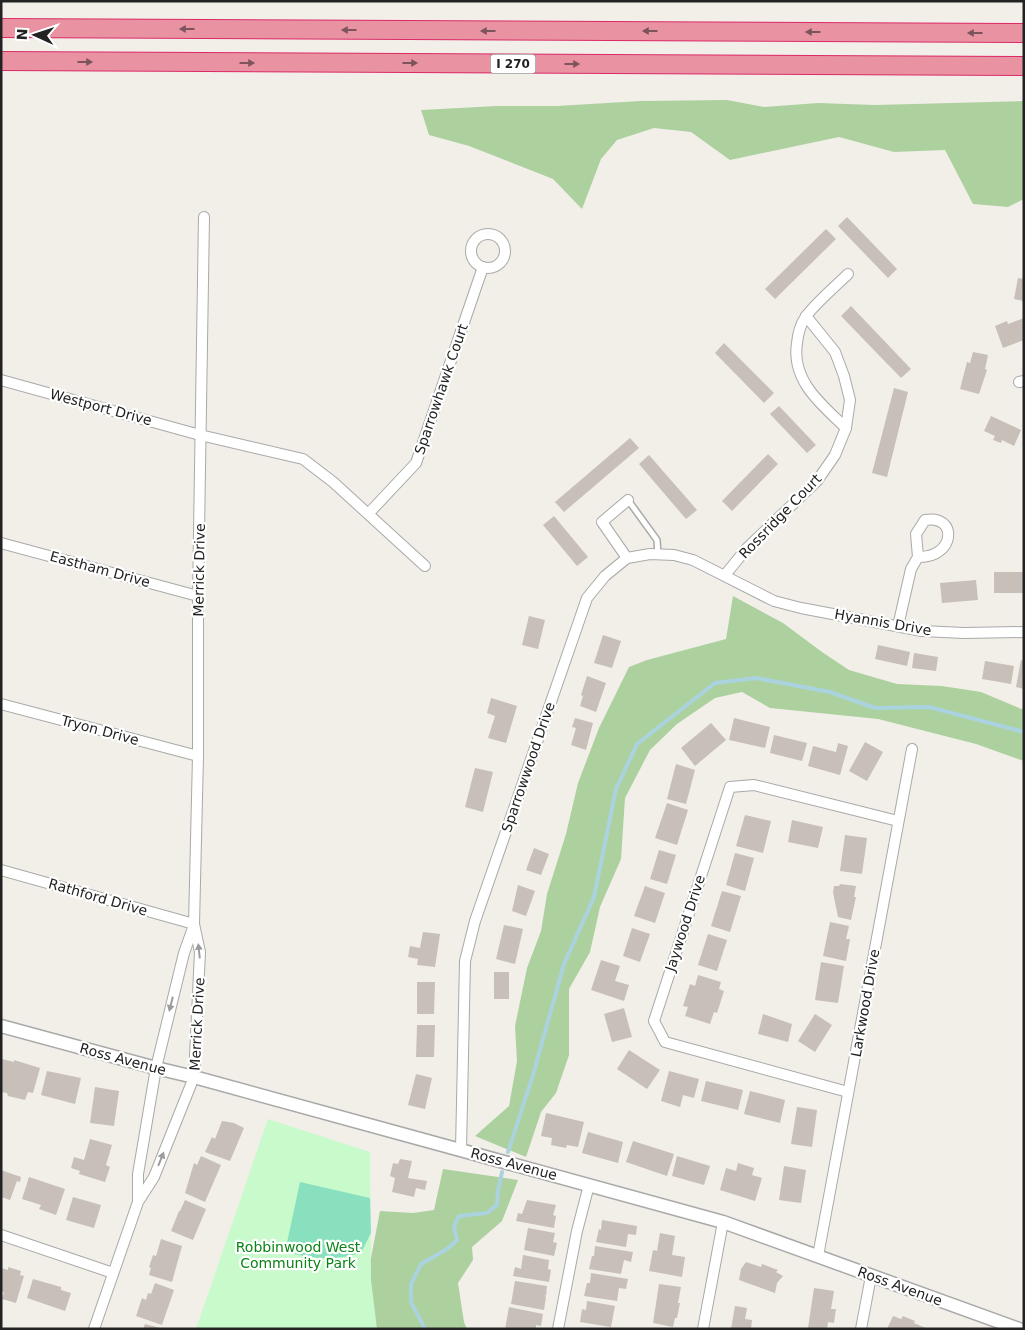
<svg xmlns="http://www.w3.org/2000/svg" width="1025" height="1330" viewBox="0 0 1025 1330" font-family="'DejaVu Sans',sans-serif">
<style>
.forest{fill:#add19e}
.park{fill:#c8facc}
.pitch{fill:#88e0be}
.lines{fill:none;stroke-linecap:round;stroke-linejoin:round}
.stream{stroke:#aad3df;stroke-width:4}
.building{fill:#c7bfb8}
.service-casing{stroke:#a9a9a9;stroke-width:8}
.minor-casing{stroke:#a9a9a9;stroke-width:12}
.tertiary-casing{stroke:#a9a9a9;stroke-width:15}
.motorway-casing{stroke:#dc2a67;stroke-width:20}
.service{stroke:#fff;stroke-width:5}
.minor{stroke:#fff;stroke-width:10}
.tertiary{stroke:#fff;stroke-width:12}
.motorway{stroke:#e892a2;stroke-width:18}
.oneway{fill:#7b545c}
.oneway2{fill:#9c9c9c}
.labels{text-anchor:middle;stroke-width:4.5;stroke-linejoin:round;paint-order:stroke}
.shield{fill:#fff;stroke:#646464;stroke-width:1}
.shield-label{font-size:12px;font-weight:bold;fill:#222}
.street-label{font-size:14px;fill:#222;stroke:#fff}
.park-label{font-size:14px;fill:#0c8416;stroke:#fff}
</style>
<rect width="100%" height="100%" fill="#f2efe9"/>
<g class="forest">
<polygon points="727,100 764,107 818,103 875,105 1024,101 1024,199 1008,207 973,204 945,150 894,152 839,137 730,160 691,132 654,128 617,140 601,159 582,209 553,179 469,146 429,135 421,110 497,106 557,106 640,101"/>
<polygon points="733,596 783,623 822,652 849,670 897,684 942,686 981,692 1024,710 1024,761 976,744 878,719 770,708 742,692 715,698 677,724 650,750 625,798 621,859 600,907 590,952 569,989 569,1055 556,1093 541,1112 526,1157 475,1136 509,1106 517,1061 515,1026 527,968 541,931 547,894 566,834 578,783 599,728 629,667 647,660 726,639"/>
<polygon points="443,1169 518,1180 502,1221 472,1247 473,1260 458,1283 464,1322 467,1329 377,1329 285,1251 371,1258 380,1211 413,1213 434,1210"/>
</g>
<polygon class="park" points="268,1119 370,1152 371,1280 377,1329 196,1329"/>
<path class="pitch" d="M300 1182 370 1198 371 1233 361 1253C330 1261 316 1259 285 1252Z"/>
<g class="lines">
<g class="stream">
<polyline points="508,1152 533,1075 564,964 594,897 616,789 637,744 715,683 756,678 830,692 875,708 929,707 1024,732"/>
<polyline points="425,1329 411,1302 411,1284 421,1264 447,1249 457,1240 454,1226 459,1216 487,1213 497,1205 498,1191 502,1172"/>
</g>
</g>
<g class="building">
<polygon points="847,217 897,269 888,278 838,226"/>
<polygon points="826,229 836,239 775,299 765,289"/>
<polygon points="1018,278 1024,279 1024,301 1014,299"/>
<polygon points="851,306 911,369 901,378 841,316"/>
<polygon points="1024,318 1024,340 1003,348 995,326 1007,321 1008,324"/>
<polygon points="724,343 774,393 764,403 715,353"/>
<polygon points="973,352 988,355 985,369 987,370 979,394 960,389 967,362 970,363"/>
<polygon points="894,388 908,392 887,477 872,473"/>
<polygon points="779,406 816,445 807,453 770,414"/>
<polygon points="991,416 1021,430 1014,446 1002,440 1001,443 993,440 995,436 984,431"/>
<polygon points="630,438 639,448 564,512 555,502"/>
<polygon points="768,454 778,464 732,511 722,501"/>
<polygon points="649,455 697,510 686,519 639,464"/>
<polygon points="554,516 588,557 577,566 543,525"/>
<rect x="994" y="572" width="29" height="21"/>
<polygon points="976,580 978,600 942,603 940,583"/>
<polygon points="529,616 545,620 538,649 522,645"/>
<polygon points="603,635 621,641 612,668 594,663"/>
<polygon points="878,645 910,652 907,666 875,659"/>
<polygon points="914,653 938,657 936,671 912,668"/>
<polygon points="1021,660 1024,661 1024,689 1016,687"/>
<polygon points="985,661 1014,666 1011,684 982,679"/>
<polygon points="587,676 606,683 596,712 580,706 583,696 581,695"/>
<polygon points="491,698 517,706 506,743 488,738 495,716 487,713"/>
<polygon points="575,718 593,723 586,750 571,745 576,728 572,727"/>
<polygon points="734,718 770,727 765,748 729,740"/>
<polygon points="711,723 726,740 695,766 681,748"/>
<polygon points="774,735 807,743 802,761 770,753"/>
<polygon points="865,742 883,752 867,781 849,771"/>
<polygon points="838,743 848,746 840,775 808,766 813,746 836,752"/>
<polygon points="676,764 695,770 686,804 667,799"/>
<polygon points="475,768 493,772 483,812 465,807"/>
<polygon points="667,803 688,810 677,845 655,838"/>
<polygon points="745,815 771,821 763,853 736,846"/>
<polygon points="792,820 823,827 818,848 788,842"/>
<polygon points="845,835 867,838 862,874 840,871"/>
<polygon points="534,848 549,854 541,875 526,870"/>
<polygon points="659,850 676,855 667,884 650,879"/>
<polygon points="735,853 754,858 745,891 726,885"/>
<polygon points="840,884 856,886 854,897 856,897 851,920 838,917 833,892 834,886 839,886"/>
<polygon points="518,885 535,891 526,916 512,911"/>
<polygon points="645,886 665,893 655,923 634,916"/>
<polygon points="722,891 741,896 730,932 711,926"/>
<polygon points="830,922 849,926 846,939 850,939 846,961 823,956"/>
<polygon points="504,925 523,929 515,964 496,959"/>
<polygon points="632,928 650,934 640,962 623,956"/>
<polygon points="423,932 440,934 435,967 417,965 418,959 408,957 410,946 420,948"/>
<polygon points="708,934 727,940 717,971 698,965"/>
<polygon points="601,960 620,966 615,981 629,985 624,1001 591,990"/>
<polygon points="821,962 844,966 838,1003 815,1000"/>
<rect x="494" y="972" width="15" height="27"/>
<polygon points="698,975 721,982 719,989 724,991 717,1013 714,1012 710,1024 685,1016 688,1007 683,1006 690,984 695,986"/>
<polygon points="417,982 435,982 434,1014 417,1014"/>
<polygon points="624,1008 632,1037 612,1042 604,1014"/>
<polygon points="763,1014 792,1024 788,1042 758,1034"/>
<polygon points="815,1014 832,1025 815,1052 798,1041"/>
<polygon points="417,1025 435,1025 434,1057 416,1057"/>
<polygon points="629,1050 660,1070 647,1089 617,1069"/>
<polygon points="2,1059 14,1062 14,1060 40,1068 33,1093 28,1092 25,1100 8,1096 7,1093 1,1092"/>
<polygon points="47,1071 81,1078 75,1104 41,1095"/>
<polygon points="669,1071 699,1079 694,1098 683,1095 680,1107 661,1101"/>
<polygon points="416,1074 432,1078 425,1109 408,1105"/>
<polygon points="706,1081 743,1090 738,1110 701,1101"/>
<polygon points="95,1087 119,1091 114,1126 90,1123"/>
<polygon points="750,1091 785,1100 780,1123 744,1114"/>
<polygon points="797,1107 817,1110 812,1147 791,1144"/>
<polygon points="546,1113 584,1122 578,1147 567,1145 566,1148 551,1145 552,1138 541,1136"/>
<polygon points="222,1121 234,1123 244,1128 230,1161 205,1152 212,1137 215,1139"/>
<polygon points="588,1132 623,1142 618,1163 582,1153"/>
<polygon points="90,1139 112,1145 106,1165 110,1167 105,1182 79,1174 80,1171 71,1168 74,1157 84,1160"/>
<polygon points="633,1141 674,1154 667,1176 626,1162"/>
<polygon points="201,1156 221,1165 205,1202 185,1193 194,1163 197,1165"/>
<polygon points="677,1156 710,1166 704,1185 672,1176"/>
<polygon points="400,1159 412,1161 408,1178 427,1181 425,1190 416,1188 414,1197 392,1192 395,1178 390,1176 393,1163 398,1164"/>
<polygon points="738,1163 754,1168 752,1175 762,1178 755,1201 720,1190 726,1168 736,1171"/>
<polygon points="784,1166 806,1170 801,1203 779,1200"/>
<polygon points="1,1170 21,1177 20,1182 17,1181 10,1200 1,1197"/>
<polygon points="29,1177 65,1189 56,1215 39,1209 41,1205 22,1199"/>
<polygon points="73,1197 101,1205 94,1228 66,1220"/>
<polygon points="185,1200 206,1209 193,1240 171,1231 179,1211 180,1211"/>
<polygon points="527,1200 556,1205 553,1215 556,1216 554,1228 516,1221 518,1213 522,1214"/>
<polygon points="602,1220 637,1226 636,1235 628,1234 626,1247 596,1242 599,1229 601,1230"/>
<polygon points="528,1228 555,1233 553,1242 557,1243 554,1256 524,1250"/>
<polygon points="660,1233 675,1236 672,1255 685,1257 682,1277 649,1271 653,1250 657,1251"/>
<polygon points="161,1239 182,1246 172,1282 149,1275 151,1268 149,1267 153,1255 156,1256"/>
<polygon points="595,1246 633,1252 631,1262 624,1260 621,1274 589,1269 592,1256 594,1256"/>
<polygon points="523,1255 549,1260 548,1269 551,1270 549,1282 513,1276 515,1267 521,1269"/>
<polygon points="746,1262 761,1267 762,1264 778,1270 776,1272 783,1276 777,1283 775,1293 739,1280 741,1269"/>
<polygon points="8,1267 21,1271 20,1275 24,1276 16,1303 2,1299 4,1292 1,1291 1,1268 8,1270"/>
<polygon points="591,1273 628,1279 626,1289 619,1288 617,1301 584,1296 587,1283 590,1283"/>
<polygon points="33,1279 61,1287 61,1290 71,1293 65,1311 27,1298"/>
<polygon points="515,1281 547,1286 546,1296 544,1295 546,1297 544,1310 511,1304"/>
<polygon points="155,1283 174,1290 162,1325 136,1316 142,1298 146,1300 148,1293 151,1294"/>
<polygon points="659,1284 681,1287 678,1303 680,1303 677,1318 675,1318 673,1327 653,1323"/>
<polygon points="814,1288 834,1291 831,1309 836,1309 834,1323 828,1322 827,1329 808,1328"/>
<polygon points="587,1301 615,1306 611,1327 580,1322 582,1309 586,1310"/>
<polygon points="735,1306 747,1308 745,1319 752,1320 751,1329 731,1329"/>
<polygon points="509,1307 543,1314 541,1326 536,1325 536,1329 505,1329"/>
<polygon points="893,1316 901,1319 903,1316 915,1321 914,1323 928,1329 887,1329"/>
<polygon points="145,1324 160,1328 160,1329 143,1329"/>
</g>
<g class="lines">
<g class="service-casing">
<polyline id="service" points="628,500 657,540 658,555"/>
</g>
<g class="minor-casing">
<g id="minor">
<circle cx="488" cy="251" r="17"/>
<polyline points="1,380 200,435 303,459 333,482 425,566"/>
<polyline points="1019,382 1024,381"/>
<path d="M846 428C822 405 791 381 797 343 798 334 800 325 805 318 812 306 837 285 848 274"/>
<polyline points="369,513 416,463 483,267"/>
<polyline points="1,543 198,596"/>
<polyline points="627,558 602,522 628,500"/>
<polyline points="725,575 747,548 817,481 835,455 846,428 850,400 844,376 835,352 806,316"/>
<path d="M898 626 911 569 918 557C956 558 958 514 925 520L916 534 918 557"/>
<polyline points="1,704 198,756"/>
<polyline points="1,870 194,924"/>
<polyline points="848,1092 665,1042 654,1021 730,787 754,785 898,821"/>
<polyline points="461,1150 465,961 475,921 587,598 605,576 627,558 650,554 674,555 693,560 774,601 801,608 922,631 964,633 1024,632"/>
<polyline points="138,1201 138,1174 156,1068 184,953 194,925"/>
<polyline points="1,1235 113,1273"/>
<polyline points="818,1256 912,749"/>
<polyline points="94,1329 138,1202 154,1177 194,1077 200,952 194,924 198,756 198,596 204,217"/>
<polyline points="558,1329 577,1231 589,1185"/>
<polyline points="703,1329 723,1222"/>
<polyline points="861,1329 871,1276"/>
</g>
</g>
<g class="tertiary-casing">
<polyline id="tertiary" points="1,1026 156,1068 194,1077 723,1222 1019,1329"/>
</g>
<g class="motorway-casing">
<g id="motorway">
<polyline points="1,28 1024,33"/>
<polyline points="1,61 1024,66"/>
</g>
</g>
<use href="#service" class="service"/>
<use href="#minor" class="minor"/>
<use href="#tertiary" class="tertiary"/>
<use href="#motorway" class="motorway"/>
</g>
<defs><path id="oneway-solid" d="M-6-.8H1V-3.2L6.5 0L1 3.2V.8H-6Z" transform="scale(1.25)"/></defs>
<g class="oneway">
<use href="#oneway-solid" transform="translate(187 29) rotate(-180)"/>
<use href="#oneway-solid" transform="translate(349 30) rotate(-180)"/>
<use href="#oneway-solid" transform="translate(488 31) rotate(-180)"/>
<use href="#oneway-solid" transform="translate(650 31) rotate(-180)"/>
<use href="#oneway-solid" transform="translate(813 32) rotate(-180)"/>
<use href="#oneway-solid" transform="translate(975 33) rotate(-180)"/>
<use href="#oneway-solid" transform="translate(85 62)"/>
<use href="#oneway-solid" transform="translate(247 63)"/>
<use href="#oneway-solid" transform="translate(410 63)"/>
<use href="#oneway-solid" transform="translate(572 64)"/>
</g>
<g class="oneway2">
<use href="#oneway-solid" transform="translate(199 951) rotate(-96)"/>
<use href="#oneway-solid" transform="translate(171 1004) rotate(104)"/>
<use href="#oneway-solid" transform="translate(161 1159) rotate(-68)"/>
</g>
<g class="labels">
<rect class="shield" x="490.5" y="54.5" width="45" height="19" rx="4"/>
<g class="shield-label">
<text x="513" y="68">I 270</text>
</g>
<g class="street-label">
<text transform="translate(441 389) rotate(-71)" y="5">Sparrowhawk Court</text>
<text transform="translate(101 407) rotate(15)" y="5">Westport Drive</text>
<text transform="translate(780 516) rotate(-46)" y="5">Rossridge Court</text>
<text transform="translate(100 569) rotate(15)" y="5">Eastham Drive</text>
<text transform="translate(199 570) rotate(-89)" y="5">Merrick Drive</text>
<text transform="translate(883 622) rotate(10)" y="5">Hyannis Drive</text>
<text transform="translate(100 730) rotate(15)" y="5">Tryon Drive</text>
<text transform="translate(528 767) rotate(-71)" y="5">Sparrowwood Drive</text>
<text transform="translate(98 897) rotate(16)" y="5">Rathford Drive</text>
<text transform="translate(685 923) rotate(-72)" y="5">Jaywood Drive</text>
<text transform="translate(865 1003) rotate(-80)" y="5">Larkwood Drive</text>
<text transform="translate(197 1024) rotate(-87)" y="5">Merrick Drive</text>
<text transform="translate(123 1059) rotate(15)" y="5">Ross Avenue</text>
<text transform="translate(514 1164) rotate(15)" y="5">Ross Avenue</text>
<text transform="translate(900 1286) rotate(20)" y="5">Ross Avenue</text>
</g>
<g class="park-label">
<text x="298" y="1252">Robbinwood West<tspan x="298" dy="16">Community Park</tspan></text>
</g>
</g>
<rect width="1025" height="1330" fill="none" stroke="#222222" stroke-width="5"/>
<g transform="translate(35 35) rotate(273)" stroke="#ffffff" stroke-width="4" paint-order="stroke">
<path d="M0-4L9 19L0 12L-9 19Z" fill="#222222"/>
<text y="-8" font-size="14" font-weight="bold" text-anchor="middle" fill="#222222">N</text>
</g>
</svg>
